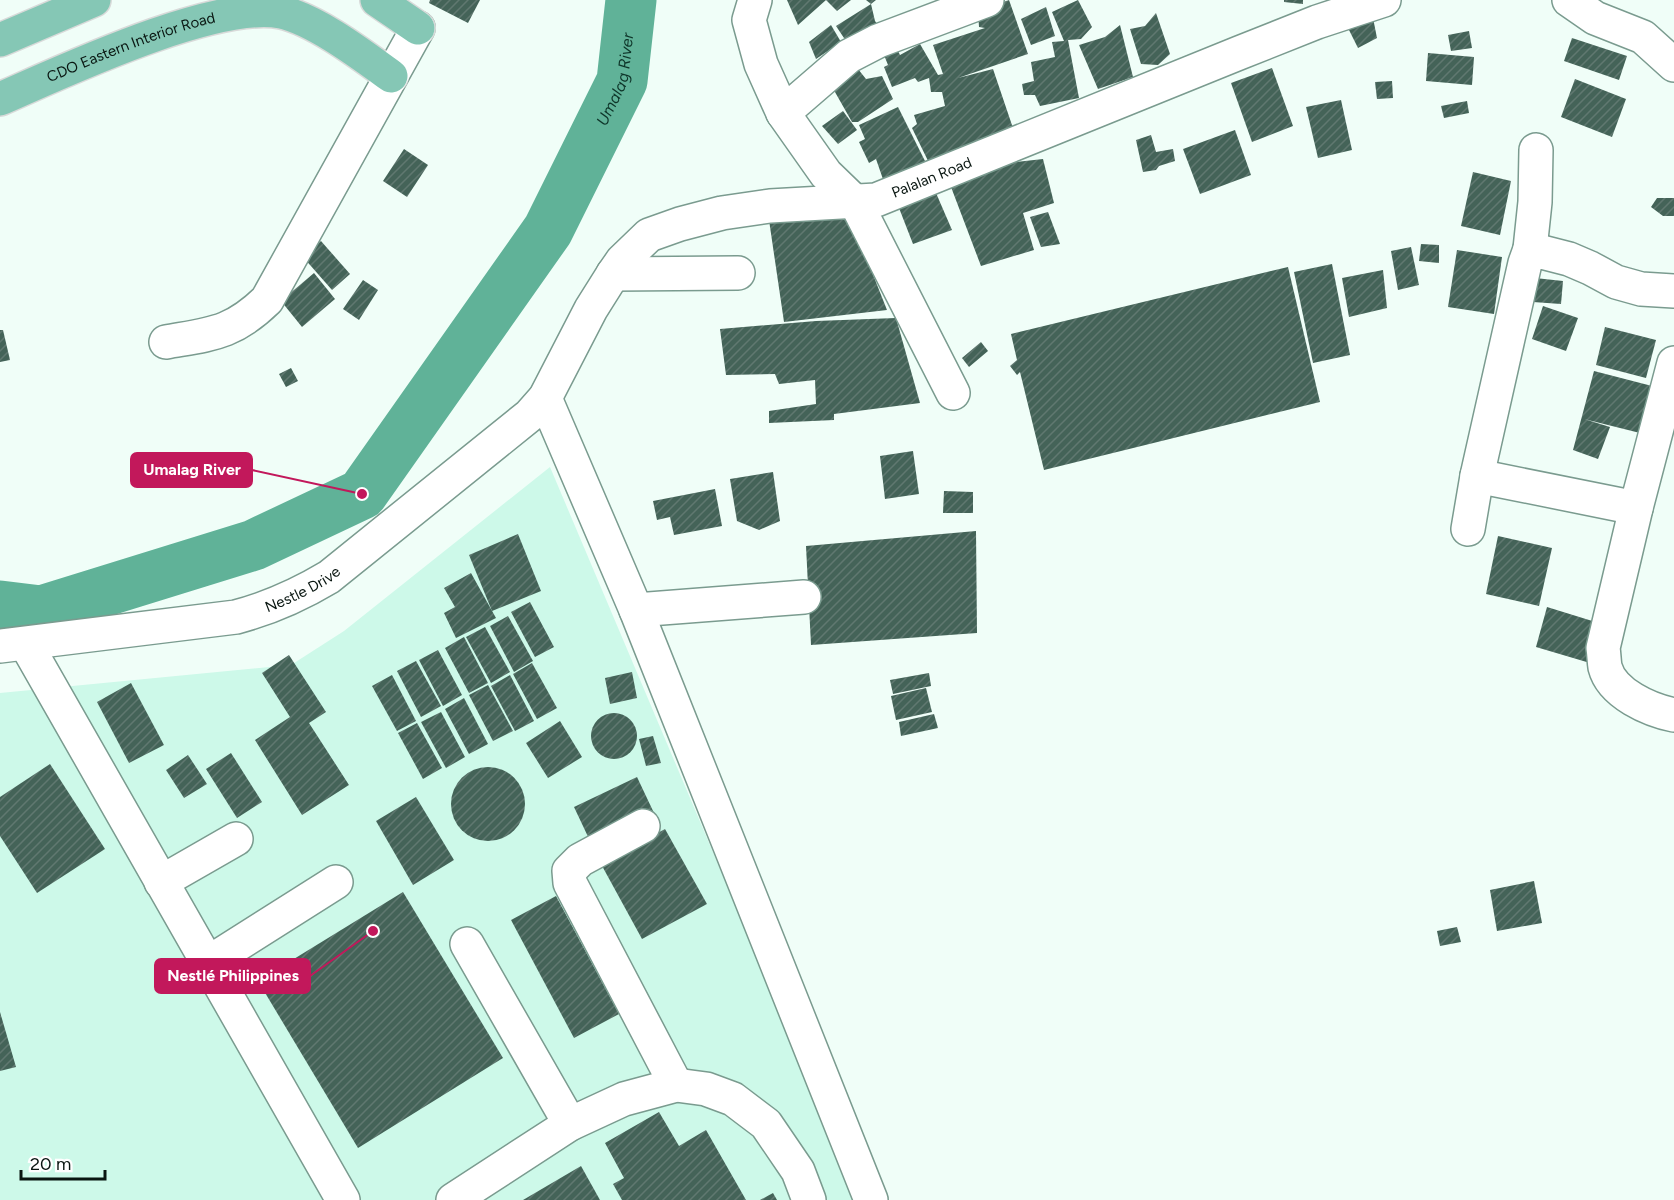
<svg xmlns="http://www.w3.org/2000/svg" width="1674" height="1200" viewBox="0 0 1674 1200" font-family="Figtree,sans-serif">
<style>
.built{fill:#cdf9e9}
.lines{fill:none;stroke-linecap:round;stroke-linejoin:round}
.river{stroke:#60b298;stroke-width:51}
.building{fill:url(#building-hatch)}
.minor-casing{stroke:#7a9b8f;stroke-width:36}
.major-casing{stroke:#d8dad9;stroke-width:36}
.minor{stroke:#fff;stroke-width:33}
.major{stroke:#85c7b5;stroke-width:33}
.labels{text-anchor:middle;stroke-width:6;stroke-linejoin:round;paint-order:stroke}
.street-label{font-size:15px;fill:#091611;stroke:#fff}
.water-label{font-size:16px;font-style:italic;fill:#0e3529;stroke:#fff}
.leader{fill:none;stroke:#c2185b;stroke-width:2}
.callout-dot{fill:#c2185b;stroke:#fff;stroke-width:2}
.callout{fill:#c2185b;stroke:#c2185b;stroke-width:2}
.callout-label{font-size:16px;text-anchor:middle;font-weight:bold;fill:#fff}
</style>
<defs>
<pattern id="building-hatch" width="6" height="6" patternUnits="userSpaceOnUse" patternTransform="scale(1.5)"><rect width="6" height="6" fill="#446358"/><path d="M-1 1l2-2M0 6l6-6M5 7l2-2" fill="none" stroke="#607870"/></pattern>
</defs>
<rect width="100%" height="100%" fill="#f0fef8"/>
<polygon class="built" points="550,467 847,1169 858,1200 0,1200 0,693 291,665 344,631"/>
<g class="lines">
<path class="river" id="s1" d="M0 606 41 611 254 545 362 494 548 230 622 81 631 0"/>
</g>
<g class="building">
<polygon points="430,0 480,0 468,23 429,3"/>
<polygon points="787,0 826,0 798,25"/>
<polygon points="826,0 851,0 837,11"/>
<polygon points="866,0 876,0 871,4 875,21 883,32 850,47 836,26 871,4"/>
<polygon points="1009,0 1028,54 958,78 993,69 1015,134 931,167 912,128 917,124 914,115 945,106 942,92 931,92 929,78 918,82 915,78 892,87 884,67 888,65 884,55 896,47 900,55 920,44 938,75 943,74 933,45 985,28 979,27 978,11"/>
<polygon points="1078,0 1092,27 1081,39 1068,40 1079,98 1040,106 1035,95 1024,95 1022,84 1034,81 1031,62 1055,57 1052,42 1064,41 1052,12"/>
<polygon points="1284,0 1303,0 1303,4 1284,2"/>
<polygon points="1046,7 1055,36 1031,45 1021,19"/>
<polygon points="1156,13 1170,54 1158,65 1141,64 1130,29 1145,26"/>
<polygon points="1372,13 1377,38 1358,48 1343,18"/>
<polygon points="831,25 841,42 816,59 809,42"/>
<polygon points="1120,25 1133,77 1098,89 1079,45 1105,37"/>
<polygon points="1469,31 1472,48 1451,51 1448,35"/>
<polygon points="1572,38 1627,56 1619,80 1564,61"/>
<polygon points="1428,53 1474,57 1472,85 1426,81"/>
<polygon points="1272,68 1293,126 1252,142 1231,83"/>
<polygon points="858,69 866,79 882,76 893,99 858,122 852,122 827,78"/>
<polygon points="1575,79 1626,99 1612,137 1561,117"/>
<polygon points="1392,81 1393,98 1377,99 1375,82"/>
<polygon points="1341,100 1352,150 1318,158 1306,107"/>
<polygon points="1467,101 1469,113 1444,118 1441,106"/>
<polygon points="898,107 927,165 885,185 876,159 869,163 859,142 865,139 859,125"/>
<polygon points="843,111 857,130 838,144 822,126"/>
<polygon points="1235,130 1251,175 1200,194 1183,149"/>
<polygon points="1151,135 1156,152 1173,149 1175,161 1159,166 1156,170 1143,172 1136,140"/>
<polygon points="404,149 428,165 407,197 383,181"/>
<polygon points="1043,159 1054,203 1023,213 1034,250 981,266 951,187 1008,163"/>
<polygon points="1473,172 1511,181 1500,235 1461,226"/>
<polygon points="936,193 952,230 913,244 899,208"/>
<polygon points="1657,198 1674,198 1674,216 1663,216 1651,207"/>
<polygon points="1048,212 1060,244 1041,247 1030,217"/>
<polygon points="838,217 853,224 887,310 784,322 769,220"/>
<polygon points="321,241 350,274 332,290 303,257"/>
<polygon points="1421,244 1439,245 1439,263 1419,261"/>
<polygon points="1411,247 1419,285 1398,290 1391,251"/>
<polygon points="1457,250 1502,257 1494,314 1448,307"/>
<polygon points="1332,264 1350,355 1313,363 1294,272"/>
<polygon points="1288,267 1320,402 1044,470 1020,372 1017,375 1010,366 1017,360 1011,334"/>
<polygon points="1383,270 1387,308 1349,317 1342,278"/>
<polygon points="314,273 335,299 302,327 281,301"/>
<polygon points="1535,278 1563,281 1561,304 1533,302"/>
<polygon points="363,280 378,290 359,320 343,309"/>
<polygon points="1543,306 1578,318 1566,351 1532,339"/>
<polygon points="896,318 920,403 834,414 834,420 769,423 769,411 816,404 815,380 779,384 775,374 726,375 720,329 816,321"/>
<polygon points="1605,327 1656,340 1646,378 1596,365"/>
<polygon points="0,330 3,330 10,360 0,362"/>
<polygon points="981,342 988,351 969,367 962,358"/>
<polygon points="291,368 298,381 286,387 279,374"/>
<polygon points="1594,371 1652,386 1640,433 1584,419 1610,427 1598,459 1573,450"/>
<polygon points="913,451 919,494 885,499 880,456"/>
<polygon points="773,472 780,521 759,530 737,521 730,479"/>
<polygon points="715,489 722,526 674,535 670,517 657,520 653,501"/>
<polygon points="944,491 973,492 973,513 943,513"/>
<polygon points="976,531 977,633 811,645 806,546"/>
<polygon points="518,534 541,591 492,611 469,555"/>
<polygon points="1498,536 1552,548 1539,606 1486,594"/>
<polygon points="471,573 496,618 456,638 444,613 455,607 444,588"/>
<polygon points="530,602 554,647 535,657 511,612"/>
<polygon points="1547,607 1602,624 1590,663 1536,647"/>
<polygon points="508,616 533,661 514,672 490,626"/>
<polygon points="485,627 510,672 491,683 466,637"/>
<polygon points="464,637 488,683 469,693 445,648"/>
<polygon points="438,650 462,695 443,706 419,660"/>
<polygon points="289,655 326,712 309,723 349,785 302,815 255,740 290,717 262,673"/>
<polygon points="416,661 441,706 421,717 397,671"/>
<polygon points="532,663 557,708 537,719 513,674"/>
<polygon points="632,672 637,698 610,704 605,678"/>
<polygon points="929,673 931,686 893,694 890,680"/>
<polygon points="392,675 416,721 397,731 372,686"/>
<polygon points="510,675 534,721 515,731 491,686"/>
<polygon points="131,683 164,745 129,763 97,702"/>
<polygon points="488,685 513,731 493,741 469,695"/>
<polygon points="926,688 932,712 896,720 891,696"/>
<polygon points="464,698 488,744 469,754 445,709"/>
<polygon points="441,712 465,757 446,768 421,722"/>
<circle cx="614" cy="736" r="23"/>
<polygon points="934,714 938,728 901,736 899,722"/>
<polygon points="560,721 582,757 548,778 526,743"/>
<polygon points="417,723 442,768 423,779 398,733"/>
<polygon points="653,736 661,763 646,766 639,739"/>
<polygon points="231,753 262,802 237,818 206,769"/>
<polygon points="188,755 207,784 184,798 166,770"/>
<polygon points="50,764 105,849 37,893 0,836 0,797"/>
<circle cx="488" cy="804" r="37"/>
<polygon points="637,777 654,813 591,843 574,807"/>
<polygon points="416,797 454,860 413,885 376,821"/>
<polygon points="665,829 707,904 642,939 601,864"/>
<polygon points="1534,881 1542,923 1497,931 1490,890"/>
<polygon points="403,892 503,1058 358,1148 258,981"/>
<polygon points="556,896 619,1014 574,1038 511,920"/>
<polygon points="1457,927 1461,942 1440,946 1437,931"/>
<polygon points="0,1012 16,1067 0,1071"/>
<polygon points="659,1112 679,1146 706,1130 746,1200 622,1200 613,1184 624,1178 605,1143"/>
<polygon points="581,1166 600,1200 523,1200"/>
<polygon points="773,1193 777,1200 760,1200"/>
</g>
<g class="lines">
<g class="minor-casing">
<g id="minor">
<polyline points="755,0 749,20 761,64 783,113"/>
<polyline points="1569,0 1595,18 1643,37 1674,65"/>
<polyline points="1530,249 1535,202 1536,150"/>
<polyline points="613,274 738,273"/>
<path d="M166 342C211 334 232 334 267 300L418 28"/>
<path d="M1674 363 1636 508 1603 648C1604 654 1604 661 1605 667 1612 694 1650 710 1674 715"/>
<polyline points="953,393 856,203 826,174 783,113 849,56 878,41 987,0"/>
<polyline points="545,398 636,610 871,1200"/>
<polyline points="1477,476 1636,508"/>
<polyline points="1468,529 1477,476 1525,263 1530,249 1569,259 1590,268 1616,282 1641,289 1674,291"/>
<polyline points="636,610 804,597"/>
<polyline points="26,644 343,1200"/>
<path id="s2" d="M0 646 236 617C270 608 299 595 329 577L530 415 545 398 591 309 613 274 622 261 649 235 680 224 722 213 770 206 876 200 1239 53 1317 22 1384 0"/>
<polyline points="643,826 580,860 569,871 570,883 676,1085"/>
<polyline points="161,882 236,839"/>
<polyline points="467,944 570,1124"/>
<polyline points="208,963 336,882"/>
<polyline points="453,1200 570,1124 624,1099 676,1085 706,1089 733,1099 766,1124 798,1171 809,1200"/>
</g>
</g>
<g class="major-casing">
<g id="major">
<polyline points="377,0 418,28"/>
<polyline points="0,40 94,0"/>
<path id="s3" d="M0 99C64 71 214 0 281 12 316 20 362 55 391 76"/>
</g>
</g>
<use href="#minor" class="minor"/>
<use href="#major" class="major"/>
</g>
<g class="labels">
<g class="street-label">
<text dy="5" stroke="none"><textPath href="#s3" startOffset="141">CDO Eastern Interior Road</textPath></text>
<text dy="5" stroke="none"><textPath href="#s2" startOffset="1106">Palalan Road</textPath></text>
<text dy="5" stroke="none"><textPath href="#s2" startOffset="310">Nestle Drive</textPath></text>
</g>
<g class="water-label">
<text dy="6" stroke="none"><textPath href="#s1" startOffset="873">Umalag River</textPath></text>
</g>
</g>
<path class="leader" d="M362 494L252 470M373 931L310 976"/>
<g class="callout-dot">
<circle cx="362" cy="494" r="6"/>
<circle cx="373" cy="931" r="6"/>
</g>
<g class="callout">
<rect x="131" y="453" width="121" height="34" rx="6"/>
<rect x="155" y="959" width="155" height="34" rx="6"/>
</g>
<g class="callout-label">
<text x="192" y="475">Umalag River</text>
<text x="233" y="981">Nestlé Philippines</text>
</g>
<path d="M21 1170v9h84v-9" fill="none" stroke="#091611" stroke-width="3"/>
<text x="30" y="1170" font-size="18" fill="#091611" stroke="#ffffff" stroke-width="4.5" paint-order="stroke">20 m</text>
</svg>
